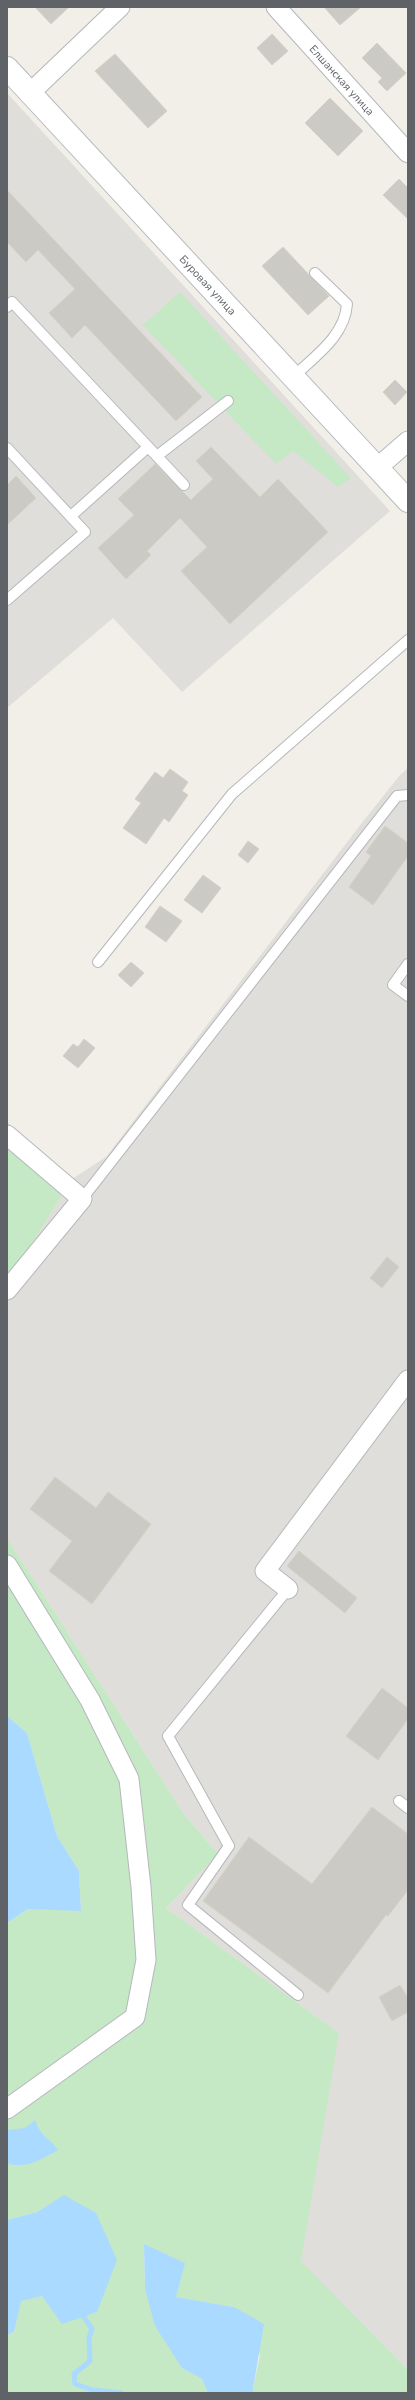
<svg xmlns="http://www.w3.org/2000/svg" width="415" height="2400" viewBox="0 0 415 2400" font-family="'Nunito Sans',sans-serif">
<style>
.industrial{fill:#e0deda}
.green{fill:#c5e8c5}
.water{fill:#aadaff}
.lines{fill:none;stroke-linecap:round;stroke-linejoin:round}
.stream{stroke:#aadaff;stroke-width:5}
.building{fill:#cccac5;stroke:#d6d1c6}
.service-casing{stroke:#b5b8bc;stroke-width:12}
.minor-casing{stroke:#b5b8bc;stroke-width:21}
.secondary-casing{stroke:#b6babf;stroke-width:24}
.service{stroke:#fff;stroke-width:10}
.minor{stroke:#fff;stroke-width:19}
.secondary{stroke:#fff;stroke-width:22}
.labels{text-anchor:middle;stroke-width:3;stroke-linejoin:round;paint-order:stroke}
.street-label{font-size:11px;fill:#5f6368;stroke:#fff}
</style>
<rect width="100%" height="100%" fill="#f1efe8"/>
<g class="industrial">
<polygon points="7,93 390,511 182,692 113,618 7,708"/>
<polygon points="408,768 408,2370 300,2261 322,2116 339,2033 166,1908 218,1854 184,1814 7,1538 7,1284 72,1179 106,1157 361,824 400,775"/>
</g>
<g class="green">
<polygon points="180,292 351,478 338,487 293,451 276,464 143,325"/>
<polygon points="7,1122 72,1179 7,1284"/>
<polygon points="7,1538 184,1814 218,1854 166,1908 339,2033 301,2261 408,2370 408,2393 254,2393 253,2389 260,2355 234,2307 175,2297 144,2244 145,2289 182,2368 202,2379 208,2393 7,2393 7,2335 14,2332 20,2301 42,2295 83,2316 97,2312 64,2196 37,2212 7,2220 7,1923 28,1909 81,1910 79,1871 57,1836 27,1733 7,1716"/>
</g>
<g class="water">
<polygon points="7,1716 27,1733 57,1836 79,1871 81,1911 28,1909 7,1923"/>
<path d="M35 2120C42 2139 48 2136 58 2150 42 2159 25 2170 7 2163V2130L25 2128Z"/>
<polygon points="64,2195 96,2213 117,2260 97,2312 62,2324 42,2296 21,2301 14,2332 7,2335 7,2220 37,2212"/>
<polygon points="144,2244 185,2263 176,2297 234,2307 264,2324 253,2389 254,2393 208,2393 202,2379 182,2368 155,2326 145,2289"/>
</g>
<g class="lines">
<polyline class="stream" points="83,2316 92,2329 89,2338 90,2361 74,2374 75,2384 93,2390 121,2393"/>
</g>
<g class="building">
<polygon points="35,7 69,7 51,24"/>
<polygon points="324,7 361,7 340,25"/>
<polygon points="272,34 288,51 272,65 257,48"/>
<polygon points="377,43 406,73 387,91 378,82 382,78 362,58"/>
<polygon points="115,54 167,111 148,128 95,71"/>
<polygon points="330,98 363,131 338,156 305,123"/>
<polygon points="399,179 408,188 408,219 383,195"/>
<polygon points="7,190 202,397 176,421 85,325 72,338 49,313 75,289 38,250 26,262 7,242"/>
<polygon points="283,247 329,296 308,315 262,266"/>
<polygon points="395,380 407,392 395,405 383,392"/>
<polygon points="211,447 260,497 278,479 328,532 230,624 181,571 207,547 180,518 147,551 151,555 126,579 98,548 134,515 118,499 155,464 191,500 213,479 196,461"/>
<polygon points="16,476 36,498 7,525 7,485"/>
<polygon points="170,769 188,782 182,791 188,795 169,822 164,818 146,844 123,828 141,803 135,799 155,772 163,778"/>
<polygon points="385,826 408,843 408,856 373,905 349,887 371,856 366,852"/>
<polygon points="248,841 259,849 248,863 238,855"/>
<polygon points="203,875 221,888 202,913 184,900"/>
<polygon points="160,906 182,921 166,942 145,927"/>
<polygon points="131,962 144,973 131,987 118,975"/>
<polygon points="84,1039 95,1048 78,1068 63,1056 73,1044 78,1047"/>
<polygon points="387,1257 399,1267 382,1288 370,1278"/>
<polygon points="55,1477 96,1508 108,1492 151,1524 92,1604 49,1571 72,1541 30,1509"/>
<polygon points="299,1551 357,1598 345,1613 287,1566"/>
<polygon points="382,1688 408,1708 408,1719 378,1760 346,1736"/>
<polygon points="372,1807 408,1834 408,1890 388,1916 386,1915 328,1993 203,1901 249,1837 312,1884"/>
<polygon points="400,1985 408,1998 408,2012 392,2021 379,1997"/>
</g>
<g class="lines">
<g class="service-casing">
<g id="service">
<polyline points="7,307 12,302 184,485"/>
<path d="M293 377C315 356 345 336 347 304L315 273"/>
<polyline points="7,448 85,532 7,600"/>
<polyline points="157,456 228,401"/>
<polyline points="71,516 148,447"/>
<polyline points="98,962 232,794 408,640"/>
<polyline points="408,964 393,985 408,996"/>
<polyline points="82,1199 397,796 408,795"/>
<polyline points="288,1589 168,1736 229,1846 188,1905 298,1995"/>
<polyline points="399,1801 408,1808"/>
</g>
</g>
<g class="minor-casing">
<g id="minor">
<polyline points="276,7 408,153"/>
<polyline points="30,93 120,7"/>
<polyline points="377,468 408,441"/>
<polyline points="7,1135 82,1199 7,1290"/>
<polyline points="7,1565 90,1700 129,1779 141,1887 146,1960 135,2017 7,2109"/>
<polyline points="288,1589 265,1571 408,1380"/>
</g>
</g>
<g class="secondary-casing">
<polyline id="secondary" points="7,68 408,501"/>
</g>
<use href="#service" class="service"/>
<use href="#minor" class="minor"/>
<use href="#secondary" class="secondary"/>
</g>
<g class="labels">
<g class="street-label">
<text transform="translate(342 80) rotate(48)" y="4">Елшанская улица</text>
<text transform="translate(208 285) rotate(47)" y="4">Буровая улица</text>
</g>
</g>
<rect width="415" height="2400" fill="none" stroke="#5f6368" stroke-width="16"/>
</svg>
